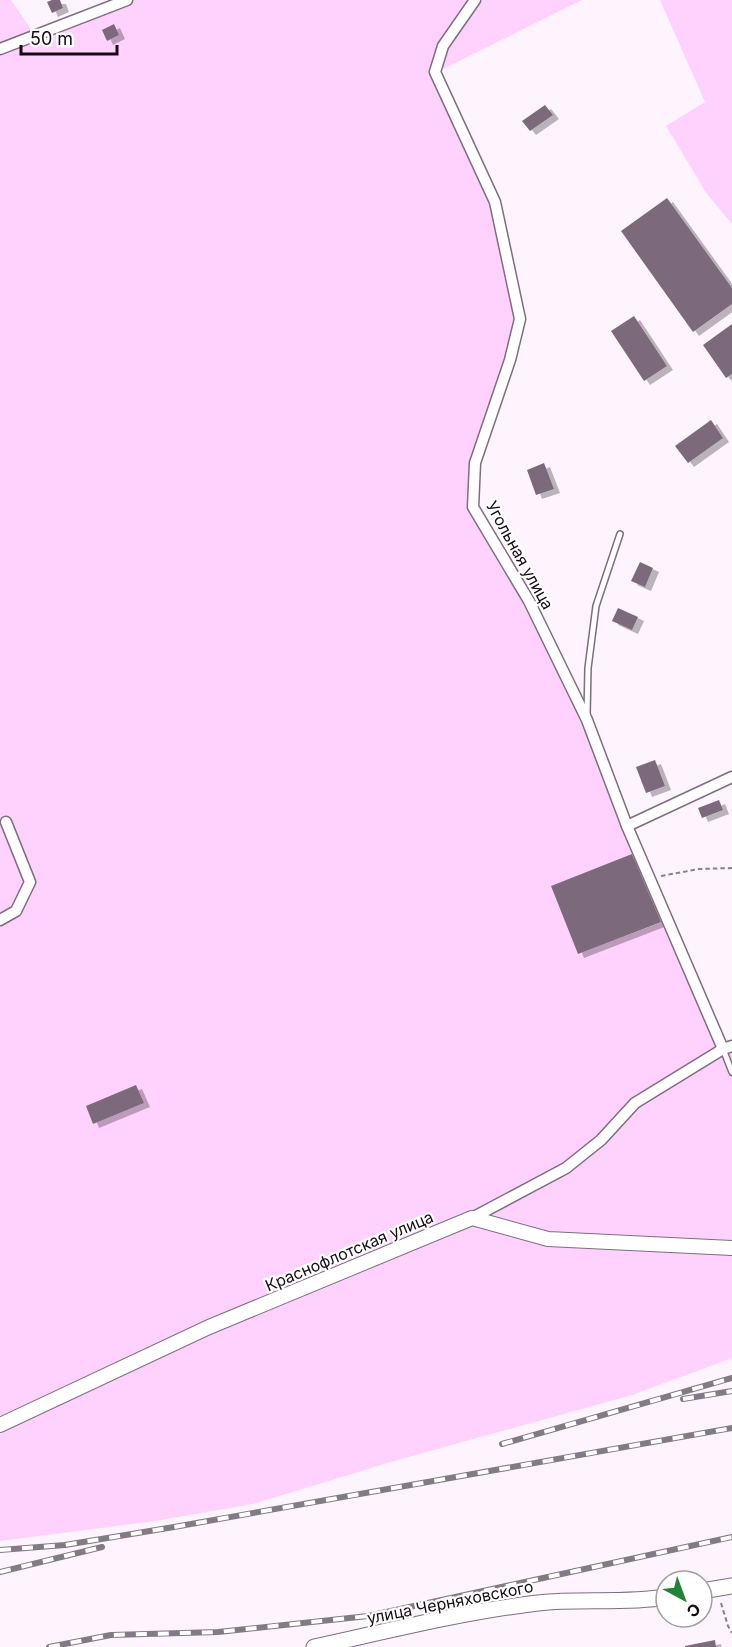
<svg xmlns="http://www.w3.org/2000/svg" width="732" height="1647" viewBox="0 0 732 1647" font-family="Inter,sans-serif">
<style>
.green{fill:#ffd2fe}
.building{fill:#7c6a7c;filter:url(#shadow)}
.lines{fill:none;stroke-linecap:round;stroke-linejoin:round}
.service-casing{stroke:#7f6d7f;stroke-width:8}
.minor-casing{stroke:#7f6d7f;stroke-width:13}
.tertiary-casing{stroke:#7f6d7f;stroke-width:16}
.secondary-casing{stroke:#7f6d7f;stroke-width:17}
.path{stroke:#888088;stroke-width:2;stroke-dasharray:4.5 3;stroke-linecap:butt}
.service{stroke:#fff;stroke-width:5}
.minor{stroke:#fff;stroke-width:10}
.tertiary{stroke:#fff;stroke-width:14}
.secondary{stroke:#fff;stroke-width:15}
.rail-casing{stroke:#837b83;stroke-width:6}
.rail{stroke:#fff;stroke-width:4;stroke-dasharray:11;stroke-linecap:butt}
.labels{text-anchor:middle;stroke-width:4.5;stroke-linejoin:round;paint-order:stroke}
.street-label{font-size:16px;fill:#130c13;stroke:#fff}
</style>
<defs>
<filter id="shadow"><feDropShadow dx="6" dy="4" stdDeviation="0" flood-color="#0004"/></filter>
</defs>
<rect width="100%" height="100%" fill="#fdf4fd"/>
<g class="green">
<polygon points="0,0 11,0 35,35 127,0 582,0 435,73 495,202 520,319 475,463 473,507 566,676 639,852 552,886 578,953 668,920 723,1049 732,1046 732,1358 632,1395 394,1461 253,1504 155,1521 0,1541"/>
<polygon points="660,0 732,0 732,224 707,194 666,126 705,102"/>
</g>
<g class="building">
<polygon points="52,0 60,0 63,8 52,13 47,2"/>
<polygon points="114,24 119,35 107,41 102,30"/>
<polygon points="545,105 553,115 530,131 522,121"/>
<polygon points="667,198 732,288 732,304 693,332 621,231"/>
<polygon points="634,316 667,366 644,381 611,331"/>
<polygon points="732,324 732,374 726,378 703,345"/>
<polygon points="711,420 723,438 688,463 675,446"/>
<polygon points="544,463 554,489 536,495 527,470"/>
<polygon points="640,562 653,568 645,587 631,581"/>
<polygon points="618,608 638,617 632,630 612,621"/>
<polygon points="655,760 665,786 646,793 636,767"/>
<polygon points="719,800 723,810 702,818 698,808"/>
<polygon points="632,854 661,922 578,954 551,886"/>
<polygon points="136,1085 144,1103 93,1124 86,1106"/>
<polygon points="715,1640 716,1647 685,1647 685,1646"/>
</g>
<g class="lines">
<g class="service-casing">
<g id="service">
<polyline points="587,715 588,668 596,606 620,534"/>
<polyline points="723,1049 732,1072"/>
</g>
</g>
<g class="minor-casing">
<g id="minor">
<polyline points="475,0 443,46 435,72 495,202 520,319 510,360 475,463 473,507 529,601 587,720 627,826 723,1049"/>
<polyline points="0,49 127,0"/>
<polyline points="627,826 732,777"/>
<polyline points="0,920 16,911 30,882 6,822"/>
<polyline points="472,1218 566,1168 601,1140 635,1103 723,1049 732,1046"/>
</g>
</g>
<g class="tertiary-casing">
<polyline id="tertiary" points="0,1425 209,1327 472,1218 548,1239 732,1248"/>
</g>
<g class="secondary-casing">
<g id="secondary">
<polyline points="702,1591 732,1586"/>
<path d="M314 1647C388 1631 462 1612 538 1603 580 1598 624 1604 666 1597"/>
</g>
</g>
<g class="path">
<polyline points="661,876 699,869 732,868"/>
<polyline points="721,1603 728,1626 732,1633"/>
</g>
<use href="#service" class="service"/>
<use href="#minor" class="minor"/>
<use href="#tertiary" class="tertiary"/>
<use href="#secondary" class="secondary"/>
<g class="rail-casing">
<g id="rail">
<polyline points="683,1399 732,1391"/>
<polyline points="502,1444 732,1378"/>
<polyline points="0,1550 65,1545 174,1527 732,1428"/>
<polyline points="0,1572 102,1547"/>
<polyline points="49,1647 111,1635 218,1632 368,1616 732,1537"/>
</g>
</g>
<use href="#rail" class="rail"/>
</g>
<g class="labels">
<g class="street-label">
<text transform="translate(520 555) rotate(61)" y="6">Угольная улица</text>
<text transform="translate(349 1251) rotate(-23)" y="6">Краснофлотская улица</text>
<text transform="translate(450 1602) rotate(-11)" y="6">улица Черняховского</text>
</g>
</g>
<g transform="translate(684 1599) rotate(139)"><circle r="28" fill="#ffffff" stroke="#a19ea1" stroke-width="1.5"/>
<path d="M0-4.5L10 22L0 15L-10 22Z" fill="#228336"/>
<text y="-9" font-size="16" font-weight="bold" text-anchor="middle" fill="#130c13">С</text>
</g>
<path d="M21 45v9h96v-9" fill="none" stroke="#130c13" stroke-width="3"/>
<text x="30" y="45" font-size="18" fill="#130c13" stroke="#ffffff" stroke-width="4.5" paint-order="stroke">50 m</text>
</svg>
